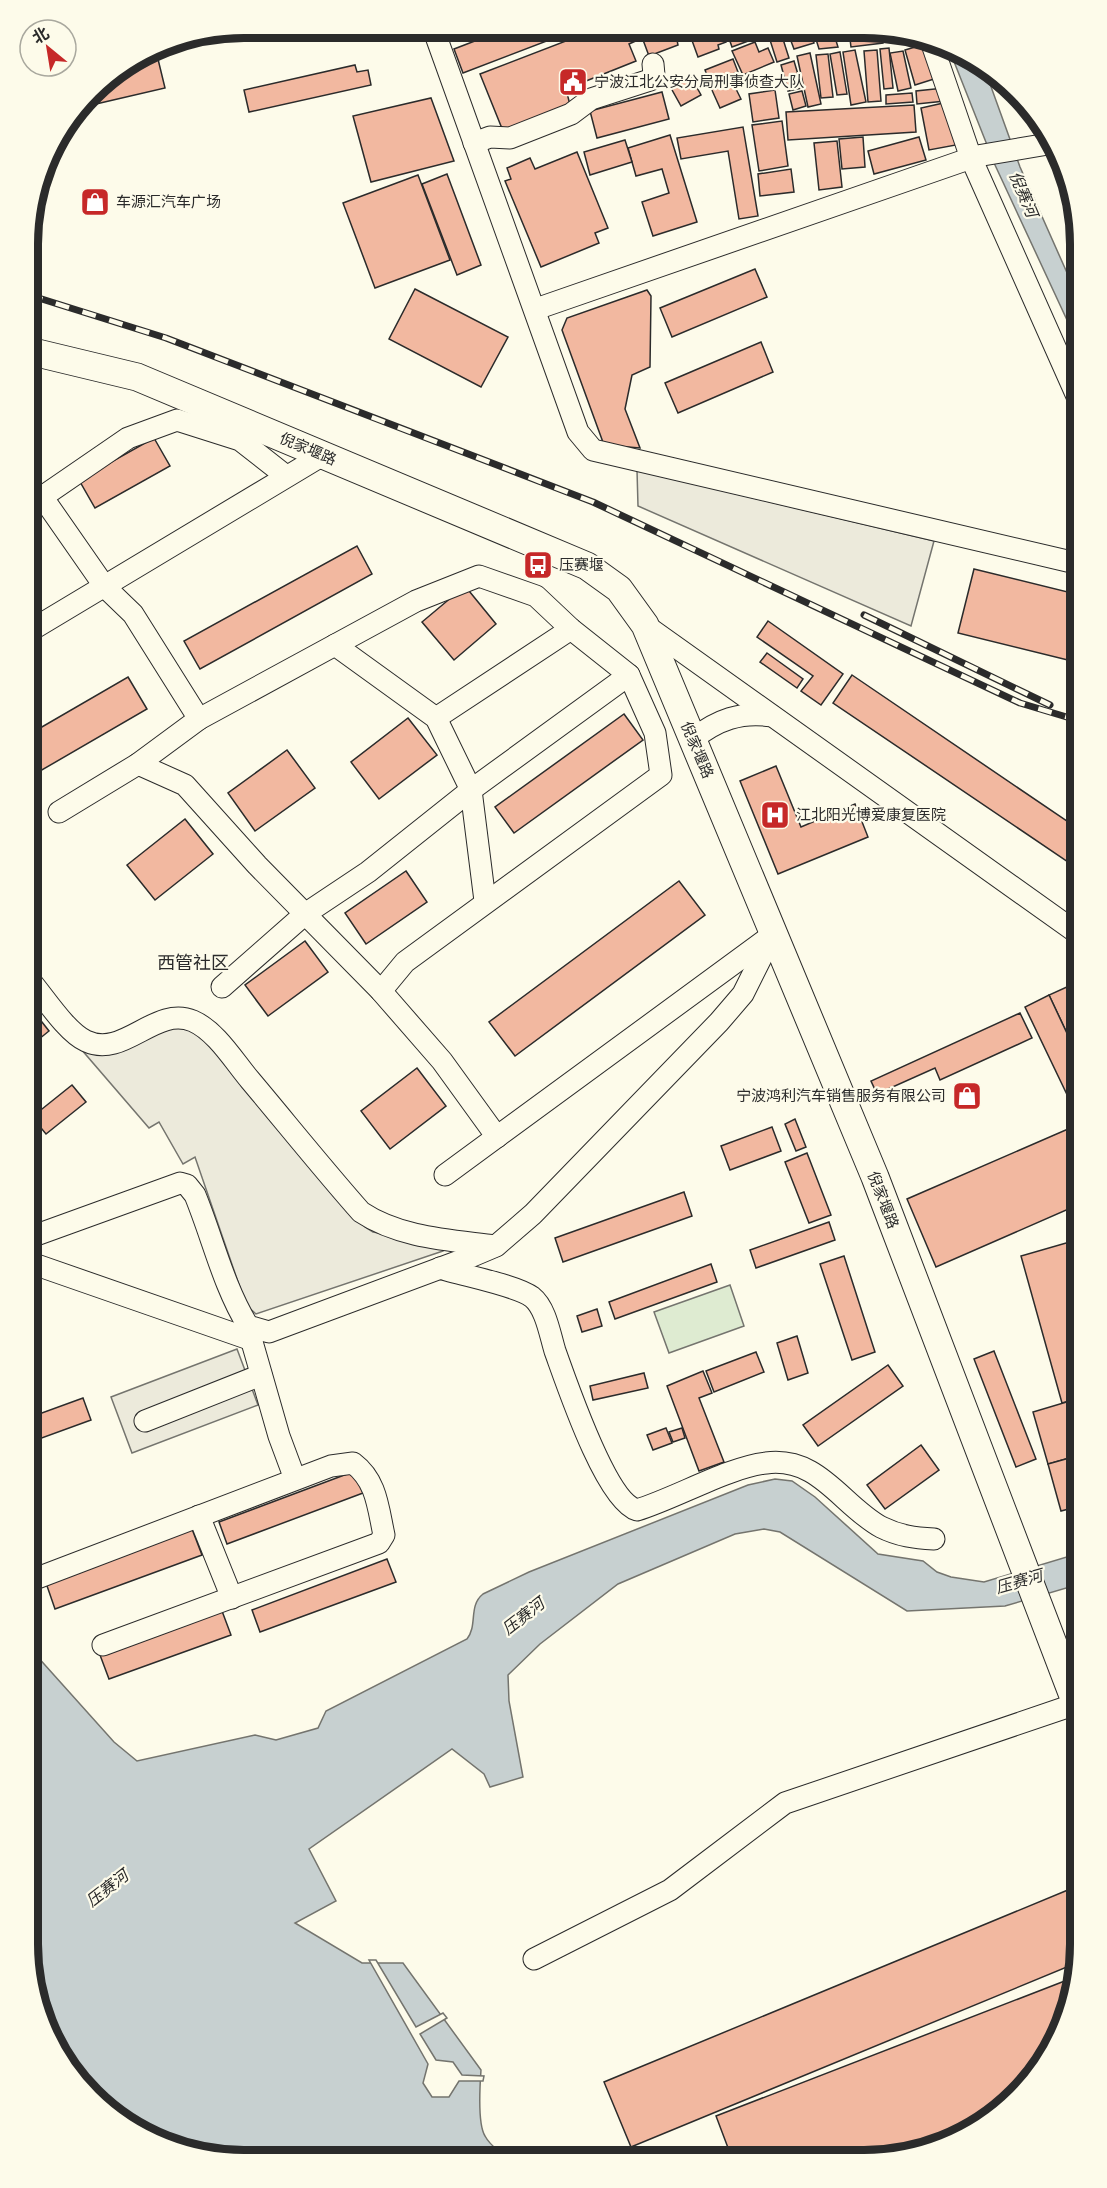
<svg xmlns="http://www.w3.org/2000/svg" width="1107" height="2188" viewBox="0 0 1107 2188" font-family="Montserrat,'Noto Sans SC',sans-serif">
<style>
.green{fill:#deebd1;stroke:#74746e;stroke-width:1.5}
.parking{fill:#eceadb;stroke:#74746e;stroke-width:1.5}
.water{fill:#c7d0d0;stroke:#74746e;stroke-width:1.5}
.pier{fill:#fdfbea;stroke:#74746e;stroke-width:1.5}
.building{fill:#f2b8a0;stroke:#2b2b2b;stroke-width:1.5}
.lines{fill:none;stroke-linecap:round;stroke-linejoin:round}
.minor-casing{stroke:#2b2b2b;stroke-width:23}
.major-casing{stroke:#2b2b2b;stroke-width:29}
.minor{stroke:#fdfbea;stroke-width:21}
.major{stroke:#fdfbea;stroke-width:27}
.rail-casing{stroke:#2b2b2b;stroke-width:7}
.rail{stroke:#fdfbea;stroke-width:4.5;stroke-dasharray:14;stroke-linecap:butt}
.labels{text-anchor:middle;stroke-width:4.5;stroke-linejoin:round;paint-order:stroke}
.poi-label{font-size:15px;fill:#2b2b2b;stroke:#fdfbea;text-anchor:start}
.street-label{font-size:15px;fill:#2b2b2b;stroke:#fdfbea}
.water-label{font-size:16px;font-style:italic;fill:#2b2b2b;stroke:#fdfbea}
.quarter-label{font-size:18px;fill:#2b2b2b;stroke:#fdfbea}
.rim{fill:none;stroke:#2b2b2b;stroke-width:8}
</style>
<rect width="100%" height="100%" fill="#fdfbea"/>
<polygon class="green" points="730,1285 744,1326 669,1353 654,1312"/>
<g class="parking">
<polygon points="637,470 934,541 911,626 638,506"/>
<polygon points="184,1026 199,1032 365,1227 373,1232 441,1244 443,1251 256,1314 246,1305 195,1157 183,1164 159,1122 149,1128 81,1049 85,1046 103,1055 120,1051 161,1029"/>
<polygon points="237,1349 258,1405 132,1453 111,1397"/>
</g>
<g class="water">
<polygon points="951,54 985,70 1020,167 1080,302 1080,348 995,165"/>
<path d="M775 1479 792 1481 815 1497 878 1554 923 1561 937 1572 951 1577 984 1582 1080 1553V1584L1005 1606 907 1611 780 1532 764 1529 735 1534 618 1584 540 1644 508 1675 509 1701 523 1777 490 1787 484 1774 452 1749 309 1849 336 1901 295 1923 362 1963H403L481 2070C480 2085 477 2123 485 2136 491 2147 503 2154 513 2160L215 2159 148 2139 101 2107 38 2013 27 1944V1645L114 1742 137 1761 255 1735 276 1740 318 1728 326 1711 467 1639C478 1625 468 1606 483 1594L529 1572 748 1485Z"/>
</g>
<polygon class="pier" points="369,1960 376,1960 416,2027 443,2013 447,2018 420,2034 436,2060 453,2062 462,2075 484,2076 483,2081 459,2081 449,2097 432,2097 423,2083 428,2064"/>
<g class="building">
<polygon points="448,28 472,28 472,30 452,38"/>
<polygon points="506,29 578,29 463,73 454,49"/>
<polygon points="597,29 636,29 640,39 629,44 636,61 566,89 570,105 508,131 501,126 480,74"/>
<polygon points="639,29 675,30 678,45 649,56"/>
<polygon points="704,30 722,30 726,42 718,45 719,49 698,57 690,35"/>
<polygon points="726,30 747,30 751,40 732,47"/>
<polygon points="788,30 810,31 810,32 791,38"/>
<polygon points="833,31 838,47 819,49 815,36"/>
<polygon points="849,31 882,31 883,43 851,47"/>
<polygon points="885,31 905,31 907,39 888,42"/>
<polygon points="812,35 814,43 794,49 791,41"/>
<polygon points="782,36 789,58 777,62 770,40"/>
<polygon points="755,42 759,52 768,48 774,62 743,75 732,51"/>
<polygon points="925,44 934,79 915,85 905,50"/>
<polygon points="889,48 893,88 884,89 880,49"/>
<polygon points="855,50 866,102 851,105 843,52"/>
<polygon points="877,50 881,101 868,102 864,51"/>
<polygon points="903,51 911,88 898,91 890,53"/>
<polygon points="840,52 847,94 837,95 830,54"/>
<polygon points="810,53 821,104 808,107 797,56"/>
<polygon points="828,54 833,97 821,98 816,55"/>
<polygon points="157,55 165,88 83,107 83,104 101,81 133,61"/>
<polygon points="733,59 738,72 710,83 705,70"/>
<polygon points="794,61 802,88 788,91 781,65"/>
<polygon points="355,65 357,72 368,70 371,85 249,112 244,90"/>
<polygon points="691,77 701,95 681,106 671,88"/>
<polygon points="731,79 741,99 720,108 711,88"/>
<polygon points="944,88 945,101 917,104 916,91"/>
<polygon points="775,90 779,118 753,122 749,94"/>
<polygon points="802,91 806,106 793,110 789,94"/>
<polygon points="662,92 669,119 597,138 590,111"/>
<polygon points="912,93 913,102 886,104 886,95"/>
<polygon points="431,98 454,161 371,182 353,116"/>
<polygon points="948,102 956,145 929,150 921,108"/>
<polygon points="914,105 916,132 788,140 786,112"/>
<polygon points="782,121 788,166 759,171 752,125"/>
<polygon points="743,127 758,216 739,219 728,151 681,159 677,138"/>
<polygon points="670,135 697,222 653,236 642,202 669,193 662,169 636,176 628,148"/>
<polygon points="863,137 865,167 842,169 839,139"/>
<polygon points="919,137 926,160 874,174 868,151"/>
<polygon points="625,140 632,162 590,175 584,152"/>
<polygon points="837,141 842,187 819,190 814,143"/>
<polygon points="577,152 608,228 595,233 599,243 541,267 505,181 511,179 507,168 530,158 535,169"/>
<polygon points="791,169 794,192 760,196 758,174"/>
<polygon points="447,174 481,265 457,275 422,184"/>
<polygon points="418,175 450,260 375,288 343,203"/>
<polygon points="755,269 767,297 672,337 660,308"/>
<polygon points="415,289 508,337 481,387 389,339"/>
<polygon points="647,290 651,296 650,367 632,375 625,409 640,448 604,445 562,330 567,318"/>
<polygon points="761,342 773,372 678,413 665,383"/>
<polygon points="154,438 170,466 95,508 79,480"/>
<polygon points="357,546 372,574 200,669 184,641"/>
<polygon points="974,569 1080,595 1080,663 958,633"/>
<polygon points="465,586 496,624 454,660 422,622"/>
<polygon points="768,621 843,674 821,705 801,691 813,676 757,637"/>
<polygon points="767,653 803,679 797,688 760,662"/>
<polygon points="852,675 1080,830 1080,870 833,703"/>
<polygon points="128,677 147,709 28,778 28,735"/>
<polygon points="624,714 643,740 514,833 495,807"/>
<polygon points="408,718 437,755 379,799 351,762"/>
<polygon points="287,750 315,788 255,831 228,793"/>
<polygon points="776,766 801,827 855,804 868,837 778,874 740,781"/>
<polygon points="185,819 213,854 155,900 127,865"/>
<polygon points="406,871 427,902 366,944 345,913"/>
<polygon points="679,881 705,915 515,1056 489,1022"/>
<polygon points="305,941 328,972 268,1016 245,985"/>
<polygon points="1080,981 1080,1009 1069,986"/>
<polygon points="1069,986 1080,1009 1080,1061 1049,995"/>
<polygon points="1049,995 1080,1061 1080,1101 1072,1105 1025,1007"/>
<polygon points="1020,1013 1032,1038 940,1080 935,1068 877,1094 871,1081"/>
<polygon points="38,1017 49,1031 28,1048 28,1025"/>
<polygon points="417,1068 446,1106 390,1149 361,1111"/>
<polygon points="72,1085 86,1102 46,1134 32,1117"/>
<polygon points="795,1119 806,1147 796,1151 785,1124"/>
<polygon points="772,1127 781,1151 730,1170 721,1146"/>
<polygon points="1068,1129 1071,1136 1076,1133 1080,1143 1080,1204 936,1267 907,1199"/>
<polygon points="807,1153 831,1215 809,1223 785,1162"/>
<polygon points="684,1192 692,1216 563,1262 555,1238"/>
<polygon points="829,1222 835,1240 756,1268 750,1250"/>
<polygon points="1080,1239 1080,1398 1062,1403 1021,1256"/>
<polygon points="844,1256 875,1352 852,1360 820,1264"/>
<polygon points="711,1264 717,1282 615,1319 609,1302"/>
<polygon points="597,1309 602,1326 582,1332 577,1316"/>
<polygon points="797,1336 808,1373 788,1380 777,1343"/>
<polygon points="994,1351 1036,1459 1016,1467 974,1359"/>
<polygon points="756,1352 764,1372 714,1392 706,1371"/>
<polygon points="888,1365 903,1386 818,1446 803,1425"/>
<polygon points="703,1371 712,1393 699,1398 724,1462 699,1471 667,1386"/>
<polygon points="644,1373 648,1388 593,1400 590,1386"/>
<polygon points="83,1398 91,1420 28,1443 28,1418"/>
<polygon points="1080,1398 1080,1455 1048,1464 1033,1412"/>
<polygon points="666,1428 672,1443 653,1450 647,1435"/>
<polygon points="682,1428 685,1438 673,1442 669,1432"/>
<polygon points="921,1445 939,1470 885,1509 867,1485"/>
<polygon points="1080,1455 1080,1506 1061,1511 1048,1464"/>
<polygon points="355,1471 363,1493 227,1544 219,1522"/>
<polygon points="1080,1512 1080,1533 1074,1513"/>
<polygon points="192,1529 202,1555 55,1609 46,1583"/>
<polygon points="387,1559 396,1582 260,1632 252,1610"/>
<polygon points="222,1611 231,1635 109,1679 100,1655"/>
<polygon points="1080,1885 1079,1962 631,2147 604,2082"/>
<polygon points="1075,1977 1064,2027 1035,2076 984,2124 932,2150 863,2161 733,2161 716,2116"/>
</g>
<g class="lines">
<g class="minor-casing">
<g id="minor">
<polyline points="433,28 578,432 593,450 1080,564"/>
<polyline points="932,44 971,158 1080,403"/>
<polyline points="474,143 490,137 510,138 571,114 591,99 650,80 654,75 653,64"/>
<polyline points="536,309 977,156 1048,144"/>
<polyline points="43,498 105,587 133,614 199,719"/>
<polyline points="29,506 128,438 177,420 240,440 286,476"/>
<polyline points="645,625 1080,935"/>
<polyline points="28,632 323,455"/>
<polyline points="335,645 416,601 479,576 536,596 571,629 629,675 655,733 661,775 405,962 381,991"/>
<polyline points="436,718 571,629"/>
<path d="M693 739C717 720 741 711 772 716"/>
<polyline points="138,764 185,785 257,865 381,991 442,1061 497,1137"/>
<polyline points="59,812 138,764 199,719 335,645 436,718 471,790 485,901"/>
<path d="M28 978C43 995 66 1032 86 1041 124 1059 155 1005 193 1021 216 1031 234 1061 250 1080 287 1124 323 1169 361 1212 400 1238 450 1240 495 1246"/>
<polyline points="222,987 305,914 368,872 471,790 629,675"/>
<polyline points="445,1175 771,936"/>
<path d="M28 1238 180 1183 187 1185 195 1195C213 1239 223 1285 248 1326L269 1332 470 1257 496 1246 533 1214 719 1022 743 994 773 934"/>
<polyline points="28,1262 252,1340"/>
<path d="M440 1268C461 1275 516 1285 532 1297 546 1308 550 1335 555 1351 567 1384 606 1501 637 1510 676 1498 729 1467 766 1463 819 1456 841 1505 881 1527 899 1536 915 1538 934 1539"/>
<polyline points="248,1328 279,1436 295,1479"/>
<polyline points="145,1421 261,1375"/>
<polyline points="199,1516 232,1598"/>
<path d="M32 1580 331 1466 353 1463C377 1481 378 1508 384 1535L379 1543 103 1645"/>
<polyline points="534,1959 670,1890 785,1803 1076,1704"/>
</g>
</g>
<g class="major-casing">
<polyline id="major" points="29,351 137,377 587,566 619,589 645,625 875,1177 1080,1714"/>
</g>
<use href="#minor" class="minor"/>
<use href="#major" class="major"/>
<g class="rail-casing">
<g id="rail">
<polyline points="29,295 166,338 593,502 1020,703 1080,721"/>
<polyline points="864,615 1050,705"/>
</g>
</g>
<use href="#rail" class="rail"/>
</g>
<defs>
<g id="civic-square" transform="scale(1.5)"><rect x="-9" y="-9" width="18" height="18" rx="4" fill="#c62828" stroke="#fdfbea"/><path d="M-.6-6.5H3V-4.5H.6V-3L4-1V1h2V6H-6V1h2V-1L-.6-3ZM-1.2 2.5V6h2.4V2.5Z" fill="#fff"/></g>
<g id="shop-square" transform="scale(1.5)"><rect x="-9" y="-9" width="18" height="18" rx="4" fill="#c62828" stroke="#fdfbea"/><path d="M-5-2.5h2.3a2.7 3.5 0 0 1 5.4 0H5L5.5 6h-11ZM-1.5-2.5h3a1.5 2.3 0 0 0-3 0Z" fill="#fff"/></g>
<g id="bus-square" transform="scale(1.5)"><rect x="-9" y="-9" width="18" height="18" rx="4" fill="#c62828" stroke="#fdfbea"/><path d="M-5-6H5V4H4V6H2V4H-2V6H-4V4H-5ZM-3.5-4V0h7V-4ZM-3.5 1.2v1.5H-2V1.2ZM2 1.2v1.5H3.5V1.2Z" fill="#fff"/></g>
<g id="hospital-square" transform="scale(1.5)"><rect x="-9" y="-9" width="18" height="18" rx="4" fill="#c62828" stroke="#fdfbea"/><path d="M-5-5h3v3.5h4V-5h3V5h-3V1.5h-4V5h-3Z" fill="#fff"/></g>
</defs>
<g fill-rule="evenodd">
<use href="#civic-square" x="573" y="82"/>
<use href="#shop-square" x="95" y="202"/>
<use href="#bus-square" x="538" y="565"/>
<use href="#hospital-square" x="775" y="815"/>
<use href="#shop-square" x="967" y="1096"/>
</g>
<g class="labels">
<g class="poi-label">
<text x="594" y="87">宁波江北公安分局刑事侦查大队</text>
<text x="116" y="207">车源汇汽车广场</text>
<text x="559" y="570">压赛堰</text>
<text x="796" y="820">江北阳光博爱康复医院</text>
<text x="946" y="1101" text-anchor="end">宁波鸿利汽车销售服务有限公司</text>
</g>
<g class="street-label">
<text transform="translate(308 449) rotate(23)" y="5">倪家堰路</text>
<text transform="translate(697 750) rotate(67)" y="5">倪家堰路</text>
<text transform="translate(883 1200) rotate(69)" y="5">倪家堰路</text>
</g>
<g class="water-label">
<text transform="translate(1024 194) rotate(67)" y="6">倪赛河</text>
<text transform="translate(1019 1581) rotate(-16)" y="6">压赛河</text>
<text transform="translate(523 1616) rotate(-38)" y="6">压赛河</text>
<text transform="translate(107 1888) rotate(-38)" y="6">压赛河</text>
</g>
<g class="quarter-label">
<text x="193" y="969">西管社区</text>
</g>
</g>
<path d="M0 0H1107V2188H0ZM244 38H864A206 206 0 0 1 1070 244V1944A206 206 0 0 1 864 2150H244A206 206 0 0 1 38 1944V244A206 206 0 0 1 244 38Z" fill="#fdfbea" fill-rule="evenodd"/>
<path class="rim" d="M244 38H864A206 206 0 0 1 1070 244V1944A206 206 0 0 1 864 2150H244A206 206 0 0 1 38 1944V244A206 206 0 0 1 244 38Z"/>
<g transform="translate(48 48) rotate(330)"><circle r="28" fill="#fdfbea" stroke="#a9a89e" stroke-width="1.5"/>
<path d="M0-4.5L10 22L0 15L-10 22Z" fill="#c62828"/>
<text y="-9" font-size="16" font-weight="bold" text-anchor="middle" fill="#2b2b2b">北</text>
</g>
</svg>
